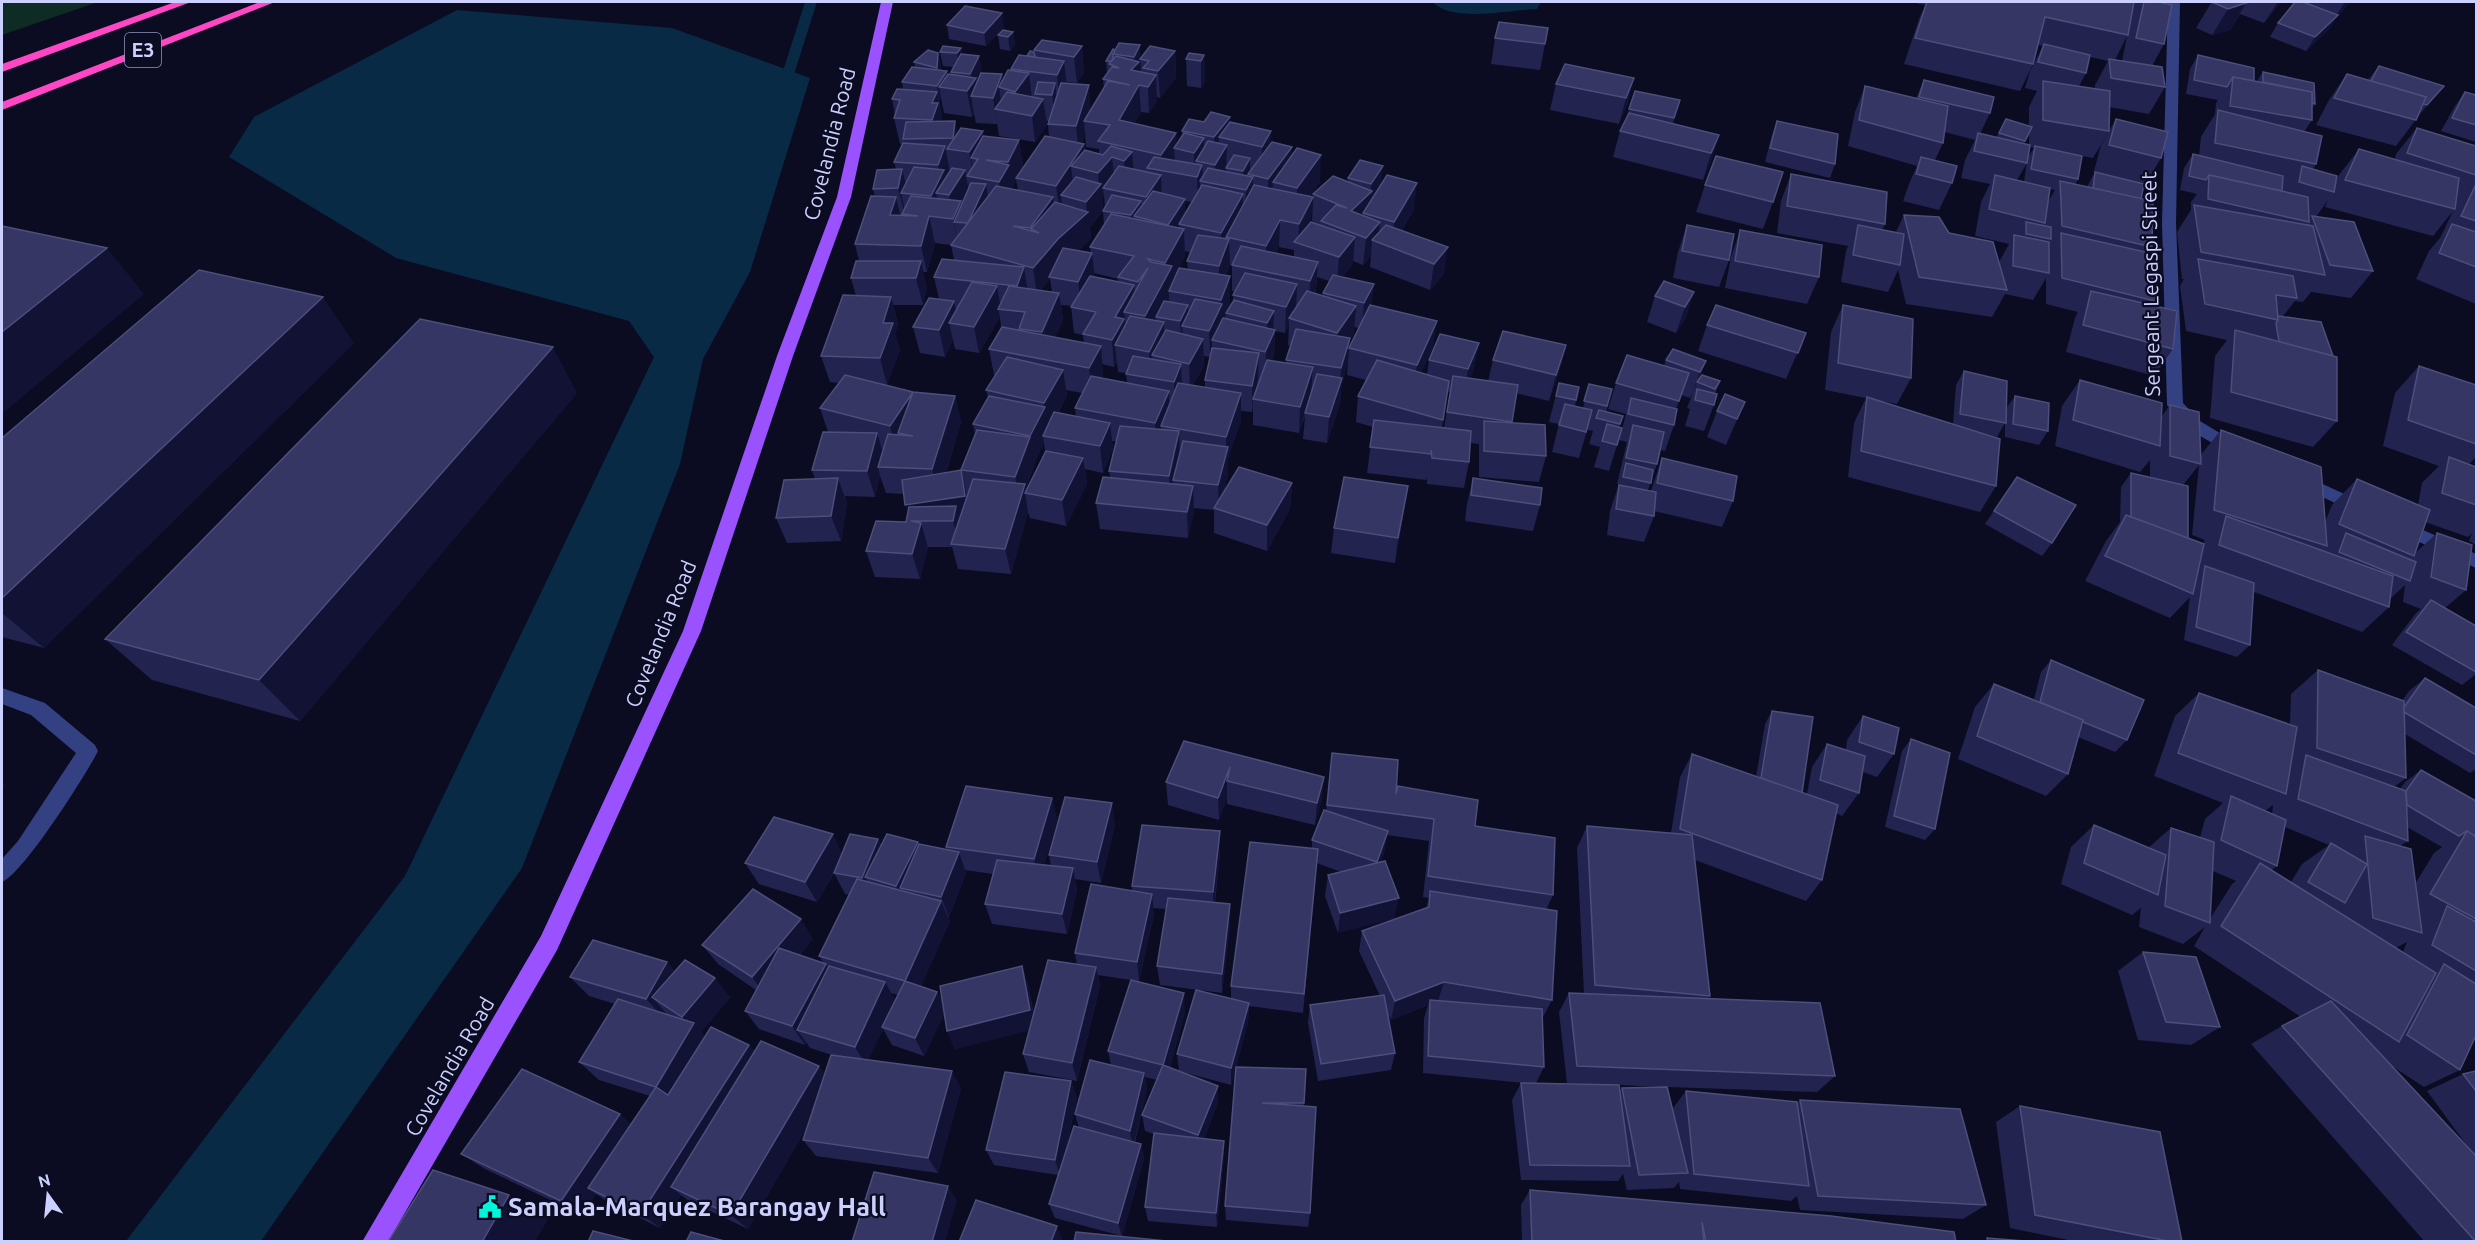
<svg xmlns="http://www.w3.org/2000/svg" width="2478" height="1243" viewBox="0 0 2478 1243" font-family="Ubuntu,sans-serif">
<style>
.green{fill:#0e2b24}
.water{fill:#082a44}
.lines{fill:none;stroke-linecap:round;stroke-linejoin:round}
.stream{fill:#082a44;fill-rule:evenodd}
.minor{fill:#334183;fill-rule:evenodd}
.major{fill:#9a52ff;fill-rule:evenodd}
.highway{fill:#ff46c5;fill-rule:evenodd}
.wall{fill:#232350;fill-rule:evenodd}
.shaded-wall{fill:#121235}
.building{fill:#353663;stroke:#4c4e7b;stroke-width:1.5}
.labels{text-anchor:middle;stroke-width:4.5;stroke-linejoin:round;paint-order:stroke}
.shield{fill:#0b0c21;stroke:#9195bc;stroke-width:1.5}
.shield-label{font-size:20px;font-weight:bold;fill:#cbd0ff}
.street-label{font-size:21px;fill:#cbd0ff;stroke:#0b0c21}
.near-poi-label{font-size:26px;font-weight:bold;fill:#cbd0ff;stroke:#0b0c21;text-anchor:start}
</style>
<rect width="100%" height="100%" fill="#0b0c21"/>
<polygon class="green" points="2,2 98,2 2,35"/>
<g class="water">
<path d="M1433 2H1541L1537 9C1510 10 1451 23 1433 2Z"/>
<polygon points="457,10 672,28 810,78 750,272 703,359 680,464 522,868 261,1241 126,1241 405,876 654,357 629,321 396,258 229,157 254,117"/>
</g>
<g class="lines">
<polygon class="stream" points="805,2 817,2 788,93 782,97 778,96 776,93"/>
<g class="minor">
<polygon points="2168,2 2180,2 2176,223 2183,403 2200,421 2241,446 2243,450 2241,454 2235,456 2188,429 2167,405 2162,223"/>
<polygon points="2301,474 2366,504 2368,508 2366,512 2360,514 2354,512 2295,484 2293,480 2295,476"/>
<polygon points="2399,519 2476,554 2476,568 2393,530 2390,525 2393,520"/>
<path d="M2 688 45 703 95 745 98 751C86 775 23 874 2 882V859L18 841 76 753 31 715 2 704Z"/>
</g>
<polygon class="major" points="881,2 893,2 851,197 793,356 701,631 557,950 388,1242 362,1242 541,936 683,631 777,356 837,197"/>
<g class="highway">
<polygon points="175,2 191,2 2,72 2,64"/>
<polygon points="260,2 275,2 2,110 2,102"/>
</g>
</g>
<g class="wall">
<path d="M1910 2H2168L2167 3 2164 44 2152 66 2165 87 2149 114 2109 107V131L2093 158 2082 156 2078 179 2075 185 2087 187 2095 172 2118 178 2094 171 2101 145 2116 119 2161 158 2145 185 2144 184 2141 199 2152 247 2148 253 2155 301 2152 305 2173 349 2154 376 2066 352 2075 318 2078 312 2046 304V278L2033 300 2005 294 1992 317 1906 304 1898 270 1888 292 1841 282 1846 251 1848 246 1777 233 1781 201 1791 174 1885 224 1882 230 1896 232 1904 215 1949 233 1999 262 2009 244 1975 236 1981 202 1990 184 1961 178 1965 160 1975 140 1945 132 1943 143 1935 160 1952 183 1939 210 1903 201 1909 184 1917 166 1848 146 1855 112 1865 86 1916 98 1924 80 1990 113 1980 134 1996 138 2006 119 2029 126V107L2037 91 2025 88 2030 71 2043 46 2038 45 2033 64 2020 91 1904 64 1919 19 1925 5ZM2127 36 2122 61 2115 60ZM2090 57 2108 61 2095 85V89L2079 86 2086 73ZM2029 134V145L2024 144ZM2030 147 2034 148 2027 159ZM2027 161 2024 182 2017 180 2027 163ZM2050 189 2055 190 2048 202Z"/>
<polygon points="2208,2 2281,2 2264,23 2240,14 2230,30 2212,35 2196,28 2211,3"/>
<polygon points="2295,2 2350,2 2345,8 2336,18 2329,29 2306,51 2270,37 2278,23"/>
<polygon points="947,25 1004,27 986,46 949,39"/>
<polygon points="1548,28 1540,70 1491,64 1495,38"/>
<polygon points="1013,32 1015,45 1010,51 1000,49 998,35"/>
<path d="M1082 46 1084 73 1077 83 1067 82V83L1091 109 1104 88 1103 79 1107 73 1106 61 1113 49 1141 58 1175 51 1176 78 1160 98 1157 97V101L1149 113 1141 112 1134 124 1177 145 1182 137V131L1204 122H1230L1271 131V144L1291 157 1320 182 1310 196 1311 222 1321 225 1312 221 1313 194 1348 181V178L1381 185 1414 209 1402 230 1444 274 1430 290 1370 267 1371 256 1363 265 1353 261V264L1342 277 1372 305 1433 347 1421 373 1427 375 1429 360 1474 369 1470 378 1488 381 1493 360 1566 345 1559 372 1549 401 1516 393 1512 423 1546 456 1539 482 1479 477V444L1470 443 1469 462 1464 488 1427 484V477L1426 480 1367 473 1373 427 1356 422 1358 396 1366 380 1347 375 1349 348 1359 328 1354 327V333L1350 339 1347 365 1341 388 1340 404 1327 443 1303 439 1305 416 1299 433 1253 425V407L1252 412 1241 411V420L1228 458V473L1224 491 1292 483 1290 509 1267 551 1214 533V510L1193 508 1194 511 1188 538 1100 529 1096 503 1110 477 1109 471 1117 441H1112L1113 449 1103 473 1085 469 1087 484 1066 526 1030 518 1028 512 1011 574 958 569 952 547H928V548L920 579 875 577 866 551 906 522 908 513 905 505 904 494 886 493 880 476 875 497 845 496 847 504 841 541 787 543 776 518 815 479 812 470 828 432 820 408 839 383 830 382 821 356 856 296 851 278 859 261 855 244 875 196 873 189 896 169 894 162 902 144H900L894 118 895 115 892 99 903 89 902 82 915 67 914 62 938 53 941 66V70L948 74H951V72L954 67 943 66 940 52 961 48 962 54 982 69 977 79V82L1003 80 1011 70V69L1034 52V50ZM941 98 944 113 972 117 974 114 976 123 997 124V123L999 136 1035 142 1047 125 1046 121H1049L1048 124 1049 137 1021 171 1023 167 1019 140 983 136V131L957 133 955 121H942V118L939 100ZM1085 132 1086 147 1099 149V154L1085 150 1084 144 1082 143ZM1016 180 1018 190H1013V187ZM1104 196 1105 208 1103 210 1102 198ZM1185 201 1192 202 1185 214ZM1103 211 1104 225 1090 247 1091 253 1078 251 1091 239 1090 227ZM935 243 951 245 954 260 934 277 939 299 913 327 920 353 945 357 953 340 955 349 979 353 1000 317 1001 327 989 349 994 375 995 376 986 390 988 397 973 424 975 435 961 470 946 473 961 422 955 396 913 392 882 385H887L900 350 895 334 898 324 893 305H923L927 288 923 272H927ZM1279 247 1294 250V257L1276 254ZM1185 251 1191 253 1187 261 1188 270 1173 282V278L1185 256ZM1230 265H1232V291L1235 292 1233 295V301L1228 310 1230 303 1226 276ZM1094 273 1118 279V282L1094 277ZM1317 277 1329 281 1323 293V296L1315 294 1316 289ZM1050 279 1052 292 1040 291ZM1061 305 1071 306 1074 333 1083 335 1084 343 1055 337 1063 320ZM1289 325 1288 345 1291 346 1286 363 1272 361 1274 356 1275 331 1285 333ZM1204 356 1210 357 1205 380V387L1193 385 1204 366ZM1117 363 1118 372 1126 373 1127 383 1101 378 1103 373 1102 364 1114 367ZM1066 390 1082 393 1075 408 1076 416 1058 413 1067 396ZM1447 391 1450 392 1444 428H1442ZM1044 443 1045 451 1026 491V489L1035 462Z"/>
<polygon points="1204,55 1205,81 1201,88 1187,86 1186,59"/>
<polygon points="2198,55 2254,81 2257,81 2263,72 2315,104 2312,108 2312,120 2304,132 2316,164 2313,169 2336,183 2339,175 2359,149 2395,159 2396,154 2417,128 2476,146 2476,304 2416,279 2429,251 2440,238 2453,211 2433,236 2325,207 2328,200 2316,217 2373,271 2351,298 2311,292 2303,302 2295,301 2283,316 2337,421 2313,447 2210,418 2215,356 2227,340 2186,331 2180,286 2184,279 2182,279 2177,232 2191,210 2191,202 2197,194 2180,190 2184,168 2193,154 2199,156 2201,137 2215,114 2216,103 2218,100 2186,94 2190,69"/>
<polygon points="2379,66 2444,86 2417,118 2396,146 2316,125 2329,100 2347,74 2368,80"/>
<polygon points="1634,78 1627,104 1619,124 1550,110 1556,84"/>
<polygon points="2465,92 2476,95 2476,142 2441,131 2455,106"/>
<polygon points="1680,100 1673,123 1719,135 1711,161 1703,180 1613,157 1620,131 1626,120 1629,109"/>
<polygon points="1777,121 1835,164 1830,178 1765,162 1772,135"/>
<polygon points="1705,185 1773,202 1763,229 1696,212"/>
<polygon points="1687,225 1729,260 1719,287 1673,278 1678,252"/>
<polygon points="1740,230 1819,277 1807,304 1725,288 1731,257"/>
<polygon points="1694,292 1685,319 1676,333 1647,322 1655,296"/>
<polygon points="1843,305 1911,378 1897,404 1875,400 1953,424 1956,385 1964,371 2006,409 2015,396 2048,431 2039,445 2005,437 2005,423 1997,437 1986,434 1996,486 1980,512 1848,477 1854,423 1866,398 1825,390 1831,332"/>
<polygon points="1707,325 1806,333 1786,379 1698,351"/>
<polygon points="354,343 44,648 2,637 2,438"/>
<polygon points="1666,360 1706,361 1699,379 1720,381 1715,394 1714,405 1704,431 1685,426 1690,409 1687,408 1692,395 1690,398 1681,395 1676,409 1674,425 1665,451 1660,450 1657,464 1648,490 1651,491 1662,458 1733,501 1722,527 1654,511 1654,516 1644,542 1607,535 1610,511 1619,484 1617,484 1627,442 1619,440 1626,414 1608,409 1616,383 1664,366"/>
<path d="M2419 366 2476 385V457L2469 464 2476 467V545L2469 541 2472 533 2468 537 2425 522 2414 554 2437 533 2466 590 2445 608 2476 672V674L2462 685 2392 645 2416 613 2421 609 2403 602 2405 585 2390 599 2389 607 2362 632 2254 592 2250 645 2237 657 2184 640 2190 597 2170 618 2085 581 2106 541 2120 522 2121 487 2131 473 2150 477V460L2140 472 2055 446 2062 406 2080 380 2162 416 2170 405 2200 456 2221 430 2325 522 2332 505 2357 479 2418 505 2422 483 2439 466 2383 446 2395 393ZM2199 465 2192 535 2205 540 2203 544 2188 539 2183 485Z"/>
<polygon points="1559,383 1579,387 1575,406 1583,408 1589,384 1612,389 1606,412 1620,424 1617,445 1609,471 1594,467 1600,447 1589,444 1593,431 1587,430 1579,458 1552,452 1559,424 1549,422"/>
<polygon points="577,393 300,721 152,680 105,639"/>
<polygon points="1745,402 1726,445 1707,437 1717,411"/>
<polygon points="2017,477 2052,543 2042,556 1985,524"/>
<polygon points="1473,478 1540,505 1533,531 1465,521 1467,504"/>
<polygon points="1408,486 1395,563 1331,553 1334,528"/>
<polygon points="2051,660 2127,740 2115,752 2078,737 2068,774 2046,796 1958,759 1975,707 1994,684 2034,699 2041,672"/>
<path d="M2318 670 2402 701 2409 691 2425 678 2476 708V769L2470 773 2405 734 2406 778 2394 787 2400 789 2405 782 2421 770 2476 801V1035L2460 1070 2424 1087 2392 1066 2468 1147 2427 1091 2463 1074 2476 1071V1242H2425L2251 1044 2282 1026 2301 1017 2194 946 2205 927 2183 944 2139 927 2141 908 2132 915 2061 884 2071 847 2094 825 2148 848 2171 828 2200 838 2205 819 2223 803 2154 776 2175 716 2199 693 2290 724 2291 694ZM2273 805 2272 814 2265 811ZM2285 827 2329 845 2302 864 2291 882 2272 870 2277 866ZM2407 827 2442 847 2434 853 2415 884 2400 846 2408 841ZM2213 871 2236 881 2232 884 2210 919ZM2407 942 2403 952 2396 948Z"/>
<path d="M1772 711 1802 793 1807 794 1812 767 1827 744 1846 750 1847 740 1863 716 1894 754 1877 777 1863 772 1859 793 1842 816 1836 813 1822 880 1806 901 1695 860 1710 996 1708 998 1835 1076 1817 1092 1668 1087 1673 1108 1686 1091 1797 1103 1800 1100 1986 1205 1963 1219 1800 1210 1797 1196 1791 1201 1680 1189 1679 1182 1674 1188 1627 1190 1623 1174 1618 1181 1521 1180 1512 1100 1521 1083H1524L1423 1073 1424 1018 1428 1005 1391 1020 1388 1014 1395 1053 1391 1070 1318 1081 1308 1023 1310 1005 1380 996 1359 951 1362 931 1426 908 1429 898 1423 897 1429 841 1387 835 1384 853 1380 862 1338 933 1325 896 1328 875 1341 872 1317 863 1303 1013 1249 1006 1248 1022 1236 1067 1306 1069 1304 1106 1310 1213 1308 1227 1226 1220 1225 1206 1235 1069 1231 1085 1179 1071 1177 1054 1231 999V986L1312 848V840L1326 811 1332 753 1396 794 1475 826 1553 895 1546 910 1552 1000 1542 1019 1544 1067 1536 1083 1603 1085 1567 1083 1559 1012 1569 993 1584 994 1577 848 1587 826 1671 833 1680 777 1692 754 1756 777 1765 724ZM1619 1085 1662 1087 1622 1088 1620 1091Z"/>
<polygon points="1911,739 1935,829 1925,840 1885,827 1902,751"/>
<polygon points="1184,741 1322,799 1315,825 1227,804 1227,798 1219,820 1168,805 1166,782"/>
<path d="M1052 798 1057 820 1044 865 1051 866 1049 855 1115 825 1101 883 1075 879 1077 890 1067 934 992 924 985 904 993 874 965 870 966 873 949 917H948L950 921 921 986 937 992 943 1003 1022 966 1028 985 1034 1014 1077 965 1075 953 1132 891V886L1220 853 1215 902 1230 924 1222 993 1160 985 1157 966 1166 909 1153 908 1154 915 1139 981 1132 980 1185 1012 1170 1068 1218 1086V1103L1204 1138 1224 1156 1217 1227 1148 1221 1145 1207 1154 1134 1145 1131 1142 1115 1157 1080 1145 1077 1147 1090 1135 1142 1141 1144 1144 1159 1122 1236 1055 1218 1049 1204 1058 1175 994 1165 986 1150 1071 1081 1077 1098 1065 1154 1079 1128 1075 1114 1111 1065 1108 1051 1131 980 1098 975 1100 986 1077 1081 1029 1072 1023 1054 1029 1030 955 1049 947 1031 944 1014 924 1056 892 1045 883 1029 868 1060 961 1088 938 1173 816 1156 803 1140 808 1125 748 1229 689 1201 681 1195 660 1228 609 1203 596 1194 582 1215 485 1169 461 1154 631 1124 650 1096 599 1080 579 1062 615 1004 589 996 570 977 667 962 675 971 730 997 701 1032 705 1037 749 1045 755 1052 825 1074 832 1055 810 1048 806 1042 805 1045 759 1029 745 1011 756 990 718 964 702 945 813 939 800 955 824 964 819 956 849 895 845 894 834 873 817 902 759 884 745 863 842 853 878 839 881 845H919L947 850 946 847ZM891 993 898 995 895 1000Z"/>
<polygon points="2143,952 2220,1027 2191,1045 2138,1040 2118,971"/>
<polygon points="2020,1106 2173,1242 2078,1242 2010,1228 1996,1122"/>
<polygon points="1530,1190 1956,1242 1522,1242 1521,1205"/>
</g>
<g class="shaded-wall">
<polygon points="2278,2 2281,2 2264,23"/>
<polygon points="2345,2 2350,2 2345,8 2336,18 2329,29 2306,51 2315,37 2333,20"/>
<polygon points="2246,3 2230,30 2212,35 2228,9"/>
<polygon points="1002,13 1004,27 986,46 984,33"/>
<polygon points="1013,32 1015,45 1010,51 1008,37"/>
<polygon points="1140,45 1141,73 1139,85 1141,112 1121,147 1119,120 1131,70 1135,66 1134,57"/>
<polygon points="1082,46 1084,73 1077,83 1074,57"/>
<polygon points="961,48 963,61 960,67 957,53"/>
<polygon points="1175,51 1176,78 1160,98 1158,71"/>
<polygon points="938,53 941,66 940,81 937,68"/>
<polygon points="1204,55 1205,81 1201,88 1201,61"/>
<polygon points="979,56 982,69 977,79 979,97 971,96 974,114 972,117 967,91 972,84 970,74"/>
<polygon points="1064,61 1067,87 1060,101 1057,75"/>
<polygon points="947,71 950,85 939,87 941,98 939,100 937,86"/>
<polygon points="1029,73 1032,100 1018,113 1015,92"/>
<polygon points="1002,74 1004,89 999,87 1002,109 995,109 997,124 993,98"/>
<polygon points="1156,75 1157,101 1149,113 1148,87"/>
<polygon points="1634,78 1627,104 1619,124 1626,98"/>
<polygon points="1055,83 1058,109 1056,122 1052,95"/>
<polygon points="1089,85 1091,111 1084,121 1085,132 1079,151 1084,144 1087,170 1071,166 1074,191 1061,195 1062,208 1060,212 1056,186 1079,152 1076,126"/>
<polygon points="2444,86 2433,100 2416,119 2427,105"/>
<polygon points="937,92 944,129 936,138 932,120 932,103"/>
<polygon points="1043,99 1047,125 1035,142 1032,116"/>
<polygon points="1230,117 1231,140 1219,137 1219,157 1227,145 1226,172 1215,184 1214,137"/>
<polygon points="955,121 960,147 956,150 953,138"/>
<polygon points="983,131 987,158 978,159 971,158 975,178 974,177 969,152"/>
<polygon points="1271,131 1271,158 1261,173 1262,147"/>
<polygon points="1176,133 1177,149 1174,148 1175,163 1162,171 1161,155"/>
<polygon points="1719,135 1711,161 1703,180 1711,153"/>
<polygon points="1204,138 1204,163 1196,161 1196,176 1195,176 1194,153"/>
<polygon points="1019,140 1023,167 1017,178 1016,178 1016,180 1013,187 1013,191 1003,208 999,182 1008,166 1008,162"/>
<polygon points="945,146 950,173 965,170 970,197 954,222 958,245 953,219 954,217 949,195 936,193 941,215 936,217 931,196 940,178 938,165"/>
<polygon points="1292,147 1291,174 1273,182 1272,199 1268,206 1268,179"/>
<polygon points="1132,152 1134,179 1126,188 1124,161"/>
<polygon points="1321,155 1320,182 1296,215 1297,188"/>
<polygon points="1112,157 1115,184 1103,188 1104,196 1102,198 1103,211 1090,227 1091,239 1049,277 1050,279 1037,295 1033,268 1058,239 1087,213 1086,202 1099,186 1098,173"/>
<polygon points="1250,158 1250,174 1248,174 1248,186 1253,177 1253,204 1245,217 1246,190 1243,190 1243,171"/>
<polygon points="1202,165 1203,182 1200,181 1200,198 1198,203 1197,177"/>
<polygon points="1383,166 1380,192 1363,213 1362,225 1351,211 1371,192 1371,184"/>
<polygon points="902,169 908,193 901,193 905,212 905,215 898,188"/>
<polygon points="1161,175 1162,202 1147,219 1146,197"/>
<polygon points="1417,183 1414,209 1391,248 1394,222"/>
<polygon points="986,184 990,211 968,223"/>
<polygon points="1243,194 1242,221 1226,237 1226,247 1229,239 1230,266 1219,292 1219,266 1221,259 1221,233"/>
<polygon points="896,197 902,223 890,215"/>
<polygon points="1053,197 1057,224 1039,233 1031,229 1035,254 1034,255 1030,228"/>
<polygon points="1313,197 1311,223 1298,243 1299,224"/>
<polygon points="1185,199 1186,225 1179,224 1180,235 1169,251 1168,225"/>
<polygon points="1141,201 1143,218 1134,216 1136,238 1133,242 1131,215"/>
<polygon points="929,216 935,243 927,272 921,246"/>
<polygon points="1280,220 1279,247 1266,273 1266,246"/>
<polygon points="1380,222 1378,242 1372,240 1371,256 1363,265 1366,238"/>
<polygon points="1184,229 1185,256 1173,278 1173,292 1169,291 1169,301 1160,318 1156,317 1156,326 1147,343 1145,316 1166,278 1165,263"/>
<polygon points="1355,237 1353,264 1337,284 1339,257"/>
<polygon points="1448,247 1444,274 1430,290 1434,264"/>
<polygon points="107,248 144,294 2,414 2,332"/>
<polygon points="1092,253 1095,280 1081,308 1078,282"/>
<polygon points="921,261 927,288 923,305 916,278"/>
<polygon points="1318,262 1316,289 1309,307 1310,281"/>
<polygon points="1024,267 1028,294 1021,312 1017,286"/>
<polygon points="1148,268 1140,309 1138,282"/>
<polygon points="1230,276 1230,303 1222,326 1212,340 1212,352 1210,357 1209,331 1221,305 1221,300"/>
<polygon points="1297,284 1296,310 1289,318 1289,325 1285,333 1286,307"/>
<polygon points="1374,284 1371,311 1362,329 1364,303"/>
<polygon points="1134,285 1136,311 1124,312 1126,329 1115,345 1117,363 1114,367 1112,340 1115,317"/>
<polygon points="997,286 1001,309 998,309 1000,317 979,353 974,327"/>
<polygon points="1694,292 1685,319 1676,333 1685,307"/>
<polygon points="1059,293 1063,320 1046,358 1042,332"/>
<polygon points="323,297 354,343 44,648 2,613 2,598"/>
<polygon points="891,297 898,324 895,334 900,350 887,385 880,358 883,323"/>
<polygon points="954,301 959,324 949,323 953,340 945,357 939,330"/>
<polygon points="1188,305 1189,327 1182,326 1183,345 1182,348 1180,321"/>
<polygon points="1356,306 1354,333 1350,339 1347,365 1341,388 1340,404 1327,443 1329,417 1340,384 1341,368 1335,360 1337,333"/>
<polygon points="1274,311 1273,334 1275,330 1274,356 1265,378 1267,323"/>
<polygon points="1437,321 1433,347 1413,391 1417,365"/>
<polygon points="1164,322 1165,349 1152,355 1154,373 1151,378 1149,352"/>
<polygon points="1203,339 1204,366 1190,390 1189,364"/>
<polygon points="1479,343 1474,369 1464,395 1468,369"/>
<polygon points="1566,345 1559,372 1549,401 1556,375"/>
<polygon points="1101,346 1103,373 1092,395 1089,368"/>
<polygon points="553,347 577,393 300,721 259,680"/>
<polygon points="1259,353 1258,380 1254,399 1253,399 1252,412 1252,386"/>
<polygon points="1706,361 1698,382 1697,382 1690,398 1700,372"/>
<polygon points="1181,364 1182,390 1175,408 1174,382"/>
<polygon points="1313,367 1311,394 1305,413 1299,433 1300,407"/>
<polygon points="1063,370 1067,396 1048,429 1043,436 1044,443 1035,462 1026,489 1026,493 1025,493 1028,512 1011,574 1005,549 1020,500 1015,477 1030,436 1044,407 1044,403"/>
<polygon points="1169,391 1170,417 1161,426 1162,439 1157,449 1155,423"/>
<polygon points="913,392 898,433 901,447 897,452 890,426"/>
<polygon points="1241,393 1241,420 1228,458 1228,473 1219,511 1218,485 1226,453 1226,437"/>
<polygon points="955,396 961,422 939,495 932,469"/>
<polygon points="1745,402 1734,428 1726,445 1737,419"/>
<polygon points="1110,423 1113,449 1103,473 1100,446"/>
<polygon points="1179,431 1180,457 1173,480 1173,491 1171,502 1169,476"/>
<polygon points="877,433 885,459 878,467 880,476 875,497 867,471"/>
<polygon points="1083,458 1087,484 1066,526 1062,500"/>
<polygon points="961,470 967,496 959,544 953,521 911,521 913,531 905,505"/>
<polygon points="838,478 847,504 841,541 831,516"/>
<polygon points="1292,483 1290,509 1267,551 1267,525"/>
<polygon points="1193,486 1194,511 1188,538 1187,512"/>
<polygon points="1408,486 1404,511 1395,563 1398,538"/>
<polygon points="921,523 928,548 920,579 912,554"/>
<polygon points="1230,767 1227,781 1227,798 1219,820 1218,798"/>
<polygon points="1324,777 1322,799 1315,825 1317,803"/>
<polygon points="2,782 5,785 2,789"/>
<polygon points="1052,798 1057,820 1040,881 1034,859"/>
<polygon points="1112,803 1115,825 1101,883 1097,862"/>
<polygon points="1220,831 1220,853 1213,913 1213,892"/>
<polygon points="1388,831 1384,853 1373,883 1377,862"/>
<polygon points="833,834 843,856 817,902 805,882"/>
<polygon points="878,839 888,861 865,877 874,895 872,899 862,878"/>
<polygon points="918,842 926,864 900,888 907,902 905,907 896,886"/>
<polygon points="959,852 966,873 949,917 941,897"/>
<polygon points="1073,868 1077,890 1067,934 1062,914"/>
<polygon points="1152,894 1154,915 1139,981 1137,962"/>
<polygon points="1399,898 1394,919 1338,933 1340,913"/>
<polygon points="941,901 950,921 915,1000 905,981"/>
<polygon points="1230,904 1230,924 1222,993 1222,974"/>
<polygon points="801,919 813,939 766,996 752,977"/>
<polygon points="667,962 684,981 652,997 666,1013 663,1017 646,999"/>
<polygon points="826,964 837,984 797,1030 806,1042 805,1045 792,1026"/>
<polygon points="1022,966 1028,985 1036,1029 955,1049 947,1031"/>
<polygon points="1096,967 1100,986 1077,1081 1072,1063"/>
<polygon points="715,978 730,997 701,1032 710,1042 674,1104 656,1087 691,1027 682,1017"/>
<polygon points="885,982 896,1001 882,1027 883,1029 866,1065 855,1047"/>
<polygon points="1444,982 1438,1001 1430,1000 1428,1005 1391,1020 1395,1001"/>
<polygon points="937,992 946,1010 924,1056 915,1038"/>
<polygon points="1184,993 1185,1012 1166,1082 1163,1065"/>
<polygon points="1249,1003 1248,1022 1231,1085 1231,1068"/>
<polygon points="749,1045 763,1062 671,1187 681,1195 660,1228 641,1214"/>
<polygon points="819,1066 832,1083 748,1229 731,1215"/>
<polygon points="952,1071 961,1088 938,1173 928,1158"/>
<polygon points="1144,1073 1147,1090 1133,1147 1130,1131"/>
<polygon points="1071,1081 1077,1098 1060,1175 1055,1160"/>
<polygon points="1218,1086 1218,1103 1200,1151 1198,1135"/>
<polygon points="620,1114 639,1131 588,1188 596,1194 582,1215 561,1201"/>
<polygon points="1224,1141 1224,1156 1217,1227 1216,1213"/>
<polygon points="1141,1144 1144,1159 1122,1237 1118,1223"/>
<polygon points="948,1186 957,1201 945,1242 932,1242"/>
<polygon points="509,1195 548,1219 535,1242 482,1242"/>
<polygon points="1057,1226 1062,1239 1062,1242 1051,1242"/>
</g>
<g class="building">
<polygon points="1927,2 2134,2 2128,35 2045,17 2033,64 1915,38"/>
<polygon points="2144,2 2158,2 2172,5 2164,44 2136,38"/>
<polygon points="2212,2 2242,2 2246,3 2228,9"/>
<polygon points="2295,2 2303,2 2338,15 2315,37 2278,23"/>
<polygon points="965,6 1002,13 984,33 947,25"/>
<polygon points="1499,22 1548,28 1545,44 1495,38"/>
<polygon points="1003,30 1013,32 1008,37 998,35"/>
<polygon points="1042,40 1082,46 1074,57 1034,50"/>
<polygon points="1119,43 1140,45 1134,57 1113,54"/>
<polygon points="2044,44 2090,55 2086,73 2038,62"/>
<polygon points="943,46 961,48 957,53 940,52"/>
<polygon points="1150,46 1175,51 1158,71 1143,68 1149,61 1140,59"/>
<polygon points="1113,49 1115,50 1113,54 1113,60 1111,61 1106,61"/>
<polygon points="928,50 938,53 937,68 914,62"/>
<polygon points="1030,51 1034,52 1035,57 1027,56"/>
<polygon points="1189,53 1204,55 1201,61 1186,59"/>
<polygon points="961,54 979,56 970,74 951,72"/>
<polygon points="1019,55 1064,61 1057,75 1011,69"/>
<polygon points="2198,55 2254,68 2254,81 2233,77 2227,87 2194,80"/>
<polygon points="1116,56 1139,62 1131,70 1156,75 1148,87 1139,85 1119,120 1176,133 1161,155 1098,141 1110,125 1084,121 1108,81 1130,85 1103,79 1112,67 1119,68 1109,64"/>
<polygon points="2109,59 2162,67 2165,87 2111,78"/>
<polygon points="1565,64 1634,78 1626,98 1556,84"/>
<polygon points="2379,66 2444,86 2427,105 2423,104 2426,97 2371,81"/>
<polygon points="912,67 947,71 937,86 902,82"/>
<polygon points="1008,70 1029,73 1015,92 999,87"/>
<polygon points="2263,72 2314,83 2315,104 2312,103 2312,92 2263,82"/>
<polygon points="981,73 1002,74 993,98 971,96"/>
<polygon points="948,74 976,78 967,91 939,87"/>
<polygon points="2347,74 2426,97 2416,120 2334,98"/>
<polygon points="2233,77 2312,92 2312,120 2230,106"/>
<polygon points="1924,80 1994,97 1990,113 1919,97"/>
<polygon points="2043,81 2110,91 2109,131 2043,120"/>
<polygon points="1038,82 1055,83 1052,95 1035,94"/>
<polygon points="1061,83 1089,85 1076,126 1048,124"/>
<polygon points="1865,86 1948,106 1943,143 1859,120"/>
<polygon points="897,89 937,92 932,103 938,103 932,120 894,118 900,100 892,99"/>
<polygon points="1635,91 1680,100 1674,118 1629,109"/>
<polygon points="1007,92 1043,99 1032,116 995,109"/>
<polygon points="2465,92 2476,95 2476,125 2452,118"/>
<polygon points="2218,110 2322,136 2316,164 2215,143"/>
<polygon points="1211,112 1230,117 1214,137 1182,131 1189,119 1204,122"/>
<polygon points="1629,113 1719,135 1711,153 1620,131"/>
<polygon points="2006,119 2032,127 2025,141 1999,133"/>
<polygon points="2116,119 2168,132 2161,158 2109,145"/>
<polygon points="955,121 953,138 903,139 906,122"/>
<polygon points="1777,121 1838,134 1835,164 1770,148"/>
<polygon points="1230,122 1271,131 1262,147 1219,137"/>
<polygon points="961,128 983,131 969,152 947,149"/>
<polygon points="2417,128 2476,146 2476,175 2407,153"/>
<polygon points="1184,133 1204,138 1194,153 1174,148"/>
<polygon points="1978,133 2030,145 2027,163 1974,151"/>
<polygon points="983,136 1019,140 1008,162 986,160 1009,165 999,182 967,176 978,159 971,158"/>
<polygon points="1045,136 1084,144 1056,186 1016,178"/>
<polygon points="1208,141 1227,145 1215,165 1196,161"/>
<polygon points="1272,142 1292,147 1268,179 1248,174"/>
<polygon points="903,143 945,146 938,165 894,162"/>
<polygon points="1111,146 1132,152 1124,161 1112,157 1098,173 1071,166 1085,150 1103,155"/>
<polygon points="2035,146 2082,156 2078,179 2031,169"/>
<polygon points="1297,148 1321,155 1297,188 1273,182"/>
<polygon points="2359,149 2459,178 2455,209 2345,180"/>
<polygon points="2193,154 2283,176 2282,191 2209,175 2206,180 2189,176"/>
<polygon points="1234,155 1250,158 1243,171 1226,168"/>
<polygon points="1716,156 1783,172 1773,202 1705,185"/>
<polygon points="1154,157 1202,165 1197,177 1147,168"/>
<polygon points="1921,157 1957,166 1952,183 1916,174"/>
<polygon points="1360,160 1383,166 1371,184 1348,178"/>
<polygon points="1119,166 1161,175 1146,197 1103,188"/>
<polygon points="2302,166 2337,176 2334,192 2299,182"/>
<polygon points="914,167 944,170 931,196 901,193"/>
<polygon points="952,168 965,170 949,195 936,193"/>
<polygon points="1208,168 1253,177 1246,190 1200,181"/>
<polygon points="902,169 898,188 873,189 877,170"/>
<polygon points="2095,172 2144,184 2141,199 2093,189"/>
<polygon points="1791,174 1887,192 1885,224 1787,206"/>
<polygon points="1387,175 1417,183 1394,222 1363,213"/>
<polygon points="1995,175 2050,188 2045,223 1989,209"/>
<polygon points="2209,175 2308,197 2309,222 2208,199"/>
<polygon points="1333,176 1372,191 1351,211 1380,222 1366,238 1321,221 1336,205 1347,208 1313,194"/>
<polygon points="1076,177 1101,184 1086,202 1061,195"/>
<polygon points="2060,181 2153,201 2152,247 2062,226"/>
<polygon points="971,183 986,184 968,223 954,222"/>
<polygon points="2476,184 2476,221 2461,216"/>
<polygon points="1202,185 1243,194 1221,233 1179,224"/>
<polygon points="1254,185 1313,197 1299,224 1280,220 1266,246 1226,237"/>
<polygon points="996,186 1053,197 1030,228 1013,226 1039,233 1031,229 1055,202 1088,212 1058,239 1033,268 951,245"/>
<polygon points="1153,191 1185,199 1168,225 1134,216"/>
<polygon points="1112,195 1141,201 1131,215 1103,211"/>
<polygon points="871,196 896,197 890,215 918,216 902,214 911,196 961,201 953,219 929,216 921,246 855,244"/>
<polygon points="2194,205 2313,226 2325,275 2201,252"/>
<polygon points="1111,214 1184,229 1165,263 1148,259 1151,262 1172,266 1145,316 1124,312 1148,268 1138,282 1118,277 1134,256 1090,247"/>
<polygon points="1904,215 1939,217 1949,233 1993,242 2007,290 1919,277"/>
<polygon points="2312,216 2354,222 2373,271 2330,265"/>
<polygon points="1311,222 1355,237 1339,257 1294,242"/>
<polygon points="2026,222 2051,227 2051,239 2026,234"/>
<polygon points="2452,224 2476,232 2476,267 2439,253"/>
<polygon points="1386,225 1448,247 1434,264 1372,240"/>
<polygon points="1687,225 1734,234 1729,260 1682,251"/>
<polygon points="1858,225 1904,234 1900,265 1853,255"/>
<polygon points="2,226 107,248 2,332"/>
<polygon points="1740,230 1822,245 1819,277 1735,261"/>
<polygon points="2061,233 2150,253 2155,301 2062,278"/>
<polygon points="1198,235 1229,239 1219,266 1187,261"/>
<polygon points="2014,235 2049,242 2049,273 2013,266"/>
<polygon points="1241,246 1318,262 1310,281 1232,265"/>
<polygon points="1063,248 1092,253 1078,282 1049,277"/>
<polygon points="942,259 1024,267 1017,286 934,277"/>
<polygon points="2198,259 2293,276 2297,298 2276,295 2278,320 2205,304"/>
<polygon points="856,261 921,261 916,278 851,278"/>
<polygon points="1179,268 1230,276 1221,300 1169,291"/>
<polygon points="199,270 323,297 2,598 2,438"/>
<polygon points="1245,273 1297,284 1286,307 1233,295"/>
<polygon points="1333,275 1374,284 1364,303 1323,293"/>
<polygon points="1090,276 1134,285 1115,317 1124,319 1112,340 1083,334 1096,312 1071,307"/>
<polygon points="1664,281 1694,292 1685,307 1655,296"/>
<polygon points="972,282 997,286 974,327 949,323"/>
<polygon points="1009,286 1059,293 1042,332 1019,329 1025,312 998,309"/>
<polygon points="1307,291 1356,306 1337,333 1289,318"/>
<polygon points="2091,291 2177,311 2173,349 2083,325"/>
<polygon points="843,295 891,297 883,323 893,323 880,358 821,356"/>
<polygon points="929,298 954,301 939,330 913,327"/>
<polygon points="1195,299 1222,304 1209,331 1182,326"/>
<polygon points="1234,300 1274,311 1267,323 1226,313"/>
<polygon points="1164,301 1188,305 1180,321 1156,317"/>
<polygon points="1370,305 1437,321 1417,365 1349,348"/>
<polygon points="1716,305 1806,333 1798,353 1707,325"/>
<polygon points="1843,305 1913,319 1911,378 1838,363"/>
<polygon points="1130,316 1164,322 1149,352 1115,345"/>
<polygon points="2278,316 2321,322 2333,356 2279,342 2276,323 2278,320"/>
<polygon points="1223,318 1275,330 1265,352 1212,340"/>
<polygon points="420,319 553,347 259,680 105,639"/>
<polygon points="1002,327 1101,346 1089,368 989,349"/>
<polygon points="1296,329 1350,338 1341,368 1286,360"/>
<polygon points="1166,330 1203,339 1189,364 1152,355"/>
<polygon points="2235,330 2337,357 2337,421 2231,392"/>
<polygon points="1503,331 1566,345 1556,375 1493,360"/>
<polygon points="1440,334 1479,343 1468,369 1429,360"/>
<polygon points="1212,348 1259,353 1252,386 1205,380"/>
<polygon points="1673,349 1706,361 1700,372 1666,360"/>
<polygon points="1627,355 1689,373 1679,401 1616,383"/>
<polygon points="1133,356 1181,364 1174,382 1126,374"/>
<polygon points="1007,357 1063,370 1044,403 986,390"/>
<polygon points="1267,360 1313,367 1300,407 1253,399"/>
<polygon points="1377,360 1449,381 1443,420 1358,396"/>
<polygon points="2419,366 2476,385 2476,444 2408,420"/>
<polygon points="1964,371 2007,381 2006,423 1960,414"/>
<polygon points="1317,374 1342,378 1329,417 1305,413"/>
<polygon points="845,375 913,392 955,396 932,469 878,467 888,434 913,436 898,433 913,392 890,426 820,408"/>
<polygon points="1702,375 1720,381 1715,389 1697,382"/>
<polygon points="1091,376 1169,391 1155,423 1075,408"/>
<polygon points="1453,376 1518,385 1512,422 1447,412"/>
<polygon points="2080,380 2162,403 2160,446 2073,420"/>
<polygon points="1178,383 1241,393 1226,437 1161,426"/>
<polygon points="1559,383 1579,387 1576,400 1556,396"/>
<polygon points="1589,384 1612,389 1607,406 1584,401"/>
<polygon points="1697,389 1717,394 1714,405 1695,400"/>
<polygon points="1725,394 1745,402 1737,419 1717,411"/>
<polygon points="989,396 1045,407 1030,436 973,424"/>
<polygon points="2015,396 2049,403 2048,431 2013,424"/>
<polygon points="1867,397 2000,439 1996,486 1861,451"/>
<polygon points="1631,398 1677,409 1674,425 1628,414"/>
<polygon points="1565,404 1592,410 1586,432 1559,425"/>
<polygon points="2170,405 2199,412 2201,464 2170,456"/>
<polygon points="1599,410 1623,416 1620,424 1596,418"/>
<polygon points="1054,412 1110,423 1100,446 1043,436"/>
<polygon points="1374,420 1471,431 1469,462 1432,458 1431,450 1431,454 1370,447"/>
<polygon points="1484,421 1545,425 1546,456 1484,451"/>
<polygon points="1607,424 1622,428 1617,445 1602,441"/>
<polygon points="1633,425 1664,432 1657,464 1626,458"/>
<polygon points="1120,426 1179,431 1169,476 1109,471"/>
<polygon points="977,430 1030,437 1015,477 961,470"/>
<polygon points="2221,430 2321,467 2327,546 2214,510"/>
<polygon points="823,432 877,433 867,471 812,470"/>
<polygon points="1183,441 1228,447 1218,485 1173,480"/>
<polygon points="1046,451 1083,458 1062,500 1025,493"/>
<polygon points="2449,457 2476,467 2476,505 2442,493"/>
<polygon points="1662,458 1737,476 1733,501 1657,483"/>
<polygon points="1626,463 1653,470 1651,483 1623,477"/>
<polygon points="1239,467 1292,483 1267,525 1214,508"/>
<polygon points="961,470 965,496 905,505 902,480"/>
<polygon points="2131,473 2188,486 2188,539 2131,517"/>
<polygon points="1103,477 1193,486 1187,512 1096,503"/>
<polygon points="1344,477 1408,486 1398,538 1334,528"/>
<polygon points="2017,477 2076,505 2052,543 1994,511"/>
<polygon points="838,478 831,516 776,518 784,480"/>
<polygon points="1473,478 1542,488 1540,505 1471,495"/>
<polygon points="973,479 1025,484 1005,549 951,544"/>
<polygon points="2357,479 2430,510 2414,556 2339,524"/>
<polygon points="1619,485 1656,492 1654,516 1616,509"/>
<polygon points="956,506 953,521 911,521 921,523 912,554 866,551 876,521 906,522 909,507"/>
<polygon points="2126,515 2204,544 2193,594 2105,556"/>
<polygon points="2226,516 2393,576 2389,607 2219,545"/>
<polygon points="2346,533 2416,562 2410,581 2339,552"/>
<polygon points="2437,533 2472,545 2466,590 2431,577"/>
<polygon points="2205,566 2254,583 2250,645 2196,627"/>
<polygon points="2431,600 2476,626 2476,672 2406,632"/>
<polygon points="2051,660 2144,700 2127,740 2083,722 2083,720 2040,702"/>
<polygon points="2318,670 2404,701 2406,778 2317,748"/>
<polygon points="2425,678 2476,708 2476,755 2404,712 2404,707"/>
<polygon points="1994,684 2083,720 2068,774 1977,736"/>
<polygon points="2199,693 2297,727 2286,794 2178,753"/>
<polygon points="1772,711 1813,717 1802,793 1761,778"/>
<polygon points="1863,716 1899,728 1894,754 1859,742"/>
<polygon points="1911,739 1950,753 1935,829 1894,816"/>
<polygon points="1184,741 1324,777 1317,803 1227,781 1230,767 1218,798 1166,782"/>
<polygon points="1827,744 1865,756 1859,793 1820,780"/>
<polygon points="1332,753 1398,760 1396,794 1398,786 1478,800 1475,826 1555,838 1553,895 1428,876 1434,819 1327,805"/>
<polygon points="1692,754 1838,805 1822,880 1680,829"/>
<polygon points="2306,755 2406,791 2408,841 2298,799"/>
<polygon points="2421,770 2476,801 2476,837 2467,831 2459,836 2407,805 2406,791"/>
<polygon points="966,786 1052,798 1034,859 946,847"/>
<polygon points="2231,796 2286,820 2277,866 2221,840"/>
<polygon points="1065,797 1112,803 1097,862 1049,855"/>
<polygon points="1324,810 1388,831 1377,862 1312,840"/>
<polygon points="774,817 833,834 805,882 745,863"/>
<polygon points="1142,825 1220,831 1213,892 1132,886"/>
<polygon points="2094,825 2166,855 2158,895 2084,863"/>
<polygon points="1587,826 1692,835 1710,996 1595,985"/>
<polygon points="2171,828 2214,842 2210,923 2165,906"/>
<polygon points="2467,831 2476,837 2476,919 2430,894"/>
<polygon points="850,834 878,839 862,878 834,873"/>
<polygon points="887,834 918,842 896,886 865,877"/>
<polygon points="2365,836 2411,849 2422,933 2373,918"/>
<polygon points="1250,842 1318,849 1304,994 1231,986"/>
<polygon points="2331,843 2367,864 2345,903 2308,882"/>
<polygon points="919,844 959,852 941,897 900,888"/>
<polygon points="997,860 1073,868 1062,914 985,904"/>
<polygon points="1385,861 1399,898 1340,913 1328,875"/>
<polygon points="2260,863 2436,973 2399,1042 2221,926"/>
<polygon points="857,879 941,901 905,981 819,956"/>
<polygon points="1091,884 1152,894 1137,962 1075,953"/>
<polygon points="753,889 801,919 752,977 702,945"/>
<polygon points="1430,891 1557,911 1552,1000 1444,982 1395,1001 1362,931 1429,907"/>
<polygon points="1168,898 1230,904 1222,974 1157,966"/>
<polygon points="2447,906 2476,922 2476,971 2432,945"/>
<polygon points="593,940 667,962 646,999 570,977"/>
<polygon points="779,948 826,964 792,1026 745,1011"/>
<polygon points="2143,952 2196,957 2220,1027 2166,1022"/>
<polygon points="685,960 715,978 682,1017 652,997"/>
<polygon points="1048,960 1096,967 1072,1063 1023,1054"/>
<polygon points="2444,964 2476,984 2476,1035 2460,1070 2407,1035"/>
<polygon points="829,966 885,982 855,1047 797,1030"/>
<polygon points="1022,966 1030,1010 947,1031 940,986"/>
<polygon points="1131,980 1184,993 1163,1065 1218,1086 1198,1135 1142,1115 1163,1065 1108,1051"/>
<polygon points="905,981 937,992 915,1038 882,1027"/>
<polygon points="1196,990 1249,1003 1231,1068 1177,1054"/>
<polygon points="1569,993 1820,1003 1835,1076 1577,1066"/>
<polygon points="1384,995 1395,1053 1321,1064 1310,1005"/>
<polygon points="618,999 694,1023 656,1087 579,1062"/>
<polygon points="1430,1000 1542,1009 1544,1067 1428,1056"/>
<polygon points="2331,1001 2476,1156 2476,1242 2282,1026"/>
<polygon points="711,1027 749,1045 641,1214 588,1188 656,1087 668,1095"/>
<polygon points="761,1041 819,1066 731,1215 671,1187"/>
<polygon points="831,1055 952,1071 928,1158 803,1140"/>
<polygon points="1090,1060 1144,1073 1130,1131 1075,1114"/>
<polygon points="1236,1067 1306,1069 1304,1103 1262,1103 1316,1107 1310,1213 1225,1206"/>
<polygon points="522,1069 620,1114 561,1201 461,1154"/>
<polygon points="2476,1071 2476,1091 2463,1074"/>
<polygon points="1005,1072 1071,1081 1055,1160 986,1150"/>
<polygon points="1521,1083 1619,1085 1630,1166 1530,1165"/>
<polygon points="1667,1087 1688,1173 1639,1175 1622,1088"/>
<polygon points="1686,1091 1797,1102 1809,1186 1694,1174"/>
<polygon points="1800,1100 1960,1109 1986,1205 1818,1196"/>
<polygon points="2020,1106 2160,1132 2182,1242 2173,1242 2035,1215"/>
<polygon points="1074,1126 1141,1144 1118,1223 1049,1204"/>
<polygon points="1154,1133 1224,1141 1216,1213 1145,1207"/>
<polygon points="433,1170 509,1195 482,1242 388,1242"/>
<polygon points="874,1172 948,1186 932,1242 852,1242"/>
<polygon points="1530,1190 1831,1216 1954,1232 1956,1242 1706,1242 1702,1222 1704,1242 1532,1242"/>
<polygon points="976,1200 1057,1226 1051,1242 959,1242"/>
<polygon points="593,1231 637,1242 588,1242"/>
<polygon points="691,1232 728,1242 686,1242"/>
<polygon points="1076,1232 1177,1242 1074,1242"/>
<polygon points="1987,1238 2036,1242 1988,1242"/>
</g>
<defs>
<g id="civic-bare" transform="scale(1.8)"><path d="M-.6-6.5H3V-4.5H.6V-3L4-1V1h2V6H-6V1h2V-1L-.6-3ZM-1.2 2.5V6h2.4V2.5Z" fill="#00f6dc" stroke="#0b0c21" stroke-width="2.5" paint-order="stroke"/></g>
</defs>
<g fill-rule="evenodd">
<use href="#civic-bare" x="490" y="1207"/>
</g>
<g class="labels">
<rect class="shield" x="125" y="33" width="36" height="34" rx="4.5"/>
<g class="shield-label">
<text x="143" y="57">E3</text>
</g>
<g class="street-label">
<text transform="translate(830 144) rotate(-76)" y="7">Covelandia Road</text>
<text transform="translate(2151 284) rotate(-91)" y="7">Sergeant Legaspi Street</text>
<text transform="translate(661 634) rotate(-68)" y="7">Covelandia Road</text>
<text transform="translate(450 1067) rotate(-60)" y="7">Covelandia Road</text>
</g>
<g class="near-poi-label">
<text x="508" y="1216">Samala-Marquez Barangay Hall</text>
</g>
</g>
<rect width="2478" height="1243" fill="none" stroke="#cbd0ff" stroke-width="6"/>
<g transform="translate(48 1195) rotate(345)" stroke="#0b0c21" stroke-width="4.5" paint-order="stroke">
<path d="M0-4.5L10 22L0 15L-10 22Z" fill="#cbd0ff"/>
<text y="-9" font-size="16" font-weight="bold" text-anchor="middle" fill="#cbd0ff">N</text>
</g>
</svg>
